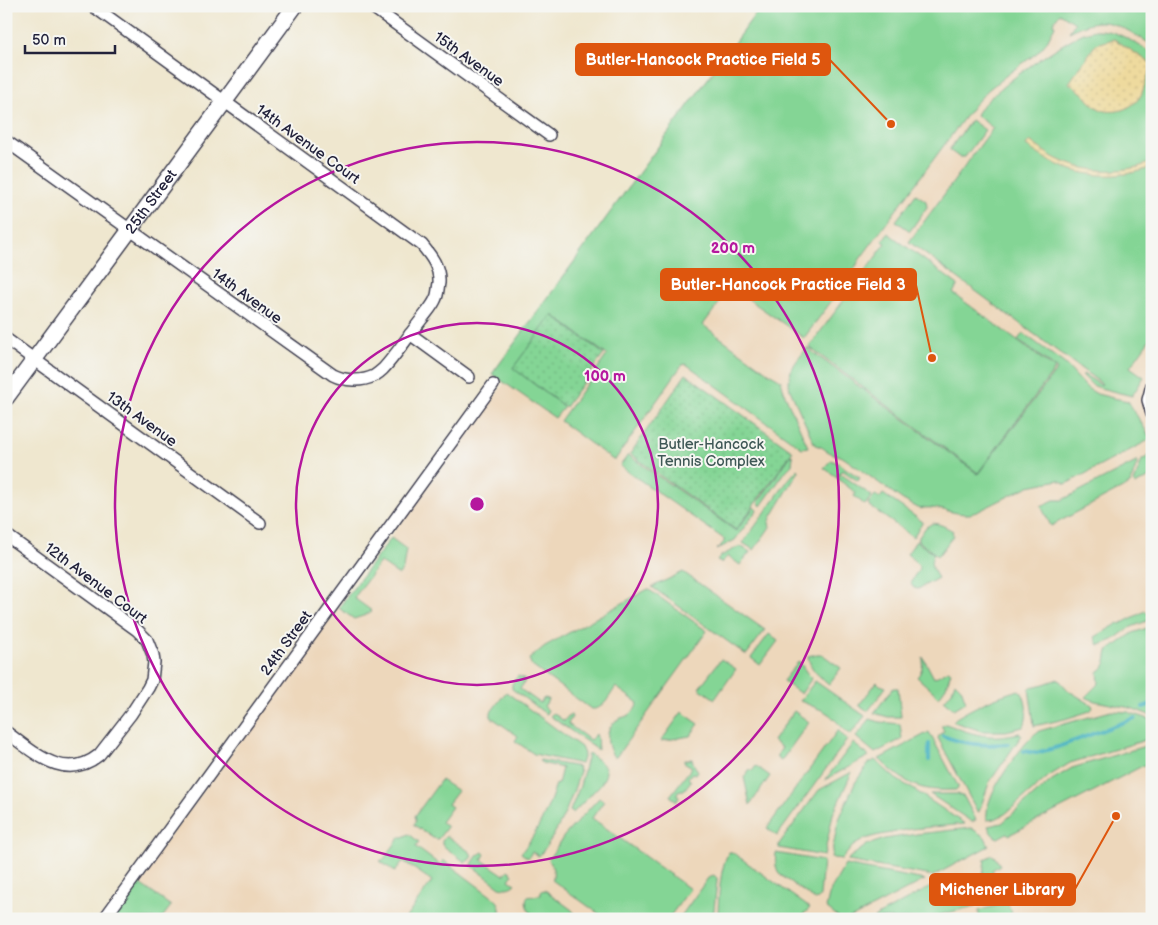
<svg xmlns="http://www.w3.org/2000/svg" width="1158" height="925" viewBox="0 0 1158 925" font-family="'Balsamiq Sans',sans-serif">
<style>
.built{fill:#edd7bb}
.grass{fill:#84d595;stroke:#537c68}
.sand{fill:url(#sand-dots);stroke:#887e6c}
.park{fill:url(#park-dots);stroke:#537c68}
.lines{fill:none;stroke-linecap:round;stroke-linejoin:round}
.stream{stroke:#45b2c1;stroke-width:4}
.minor-casing{stroke:#414051;stroke-width:14}
.tertiary-casing{stroke:#414051;stroke-width:18}
.minor{stroke:#fff;stroke-width:11}
.tertiary{stroke:#fff;stroke-width:15}
.ring{fill:none;stroke:#b5179e;stroke-width:2.5}
.labels{text-anchor:middle;stroke-width:4;stroke-linejoin:round;paint-order:stroke}
.street-label{font-size:15px;fill:#22223b;stroke:#f6f6f2}
.park-label{font-size:15px;fill:#3f5856;stroke:#f6f6f2}
.centre{fill:#b5179e;stroke:#f6f6f2;stroke-width:2.5}
.ring-label{font-size:15px;text-anchor:middle;font-weight:bold;fill:#b5179e;stroke:#f6f6f2;stroke-width:4;stroke-linejoin:round;paint-order:stroke}
.leader{fill:none;stroke:#de560e;stroke-width:2}
.callout-dot{fill:#de560e;stroke:#f6f6f2;stroke-width:2}
.callout{fill:#de560e;stroke:#de560e;stroke-width:2}
.callout-label{font-size:16px;text-anchor:middle;font-weight:bold;fill:#fff}
</style>
<defs>
<pattern id="sand-dots" width="8" height="8" patternUnits="userSpaceOnUse" patternTransform="scale(1.25)"><rect width="8" height="8" fill="#eeda9e"/><path d="M2 2h.1M6 6h.1" fill="none" stroke="#ccbb89" stroke-width="1.8" stroke-linecap="round"/></pattern>
<pattern id="park-dots" width="8" height="8" patternUnits="userSpaceOnUse" patternTransform="scale(1.25)"><rect width="8" height="8" fill="#84d595"/><path d="M2 2h.1M6 6h.1" fill="none" stroke="#72b781" stroke-width="1.8" stroke-linecap="round"/></pattern>
</defs>
<rect width="100%" height="100%" fill="#f6f6f2"/>
<filter id="ink" filterUnits="userSpaceOnUse"><feTurbulence type="fractalNoise" baseFrequency=".02" numOctaves="2"/><feDisplacementMap in="SourceGraphic" scale="10" xChannelSelector="R" yChannelSelector="G"/><feConvolveMatrix kernelMatrix="1 2 1 2 8 2 1 2 1" color-interpolation-filters="sRGB"/></filter>
<filter id="wash" filterUnits="userSpaceOnUse"><feTurbulence type="fractalNoise" baseFrequency=".0096" numOctaves="4" result="noise"/><feDisplacementMap in="SourceGraphic" scale="20" xChannelSelector="R" yChannelSelector="G"/><feGaussianBlur stdDeviation="1.12" result="paint"/><feColorMatrix in="noise" values="0 0 0 0 0 0 0 0 0 0 0 0 0 0 0 0 0 1.4 0 .05"/><feComposite in="paint" operator="in"/></filter>
<g filter="url(#wash)">
<rect width="100%" height="100%" fill="#efe7cf"/>
<polygon class="built" points="761,6 1152,6 1152,919 110,919 337,608 340,606 391,538 391,536 504,384 492,374"/>
<g class="grass">
<path d="M761 6H1152V45C1137 36 1116 21 1099 22 1089 22 1078 28 1069 32L1075 23 1060 13 1053 23 1055 26 1046 43 1037 53 1008 74 988 90 973 106 860 259 851 275 804 338 731 287 703 325 769 373 781 380 785 395 808 447 802 448 686 364 682 365 615 460H613L560 421 607 355 553 315 513 368 564 407 555 418 492 374Z"/>
<path d="M1095 30C1117 29 1134 43 1152 53V336L1130 367 1144 377 1132 396 1100 388 1092 385 1083 376V374L1101 385 1102 384 909 242 993 128 976 115C984 95 1062 42 1084 33 1088 32 1092 31 1095 30Z"/>
<polygon points="971,120 985,130 965,157 959,157 949,150"/>
<polygon points="916,194 926,201 927,207 910,231 896,221"/>
<polygon points="888,233 958,285 953,293 1055,369 978,473 809,347 886,243 882,241"/>
<path d="M1023 333 1065 364 1087 388 1097 394 1113 398 1128 401 1151 439 1066 484 1059 480 1029 486 977 512C976 512 970 514 969 514 954 515 932 504 920 509L903 500 844 458C840 455 836 455 831 453 824 450 824 447 815 445L790 390C786 371 796 362 807 348L978 474 1057 369 1018 340Z"/>
<polygon points="1152,454 1152,476 1135,485 1134,482 1142,460"/>
<polygon points="628,455 736,531 754,507 757,510 735,540 716,550 724,542 724,539 620,466"/>
<polygon points="791,455 793,456 792,465 786,471 761,506 758,502"/>
<polygon points="831,460 838,463 860,478 858,481 842,470 837,477 824,468"/>
<polygon points="1138,461 1130,484 1051,526 1041,506 1054,500 1062,500"/>
<polygon points="798,469 799,471 772,516 769,523 770,527 754,550 743,543 789,479"/>
<polygon points="841,474 872,496 865,505 854,496 856,493 838,479"/>
<polygon points="883,494 923,522 913,537 868,505 875,495 880,498"/>
<path d="M933 523C941 524 946 527 953 531L952 533 954 535 938 556 917 540 926 527Z"/>
<polygon points="391,538 406,549 403,569 399,575 380,562 354,598 372,611 366,615 354,619 340,609 340,606"/>
<path d="M916 541 934 554C928 563 933 570 938 578L918 589 914 588 911 584C916 566 928 572 907 554Z"/>
<polygon points="740,546 750,552 740,565 728,556 721,563 717,561 721,556"/>
<polygon points="683,572 765,630 747,654 745,654 652,587"/>
<path d="M648 589 707 631 616 757H614C606 746 604 729 617 720 621 717 628 717 632 713 634 711 637 706 638 703L616 687C609 696 604 710 591 709L532 666 529 659 545 646Z"/>
<polygon points="1145,611 1152,617 1152,619 1129,628 1113,640 1100,645 1098,644 1095,637 1119,623 1120,624"/>
<path d="M1152 626V716L1131 708 1095 701 1085 697 1099 683 1098 672C1107 666 1106 660 1108 651L1133 633Z"/>
<polygon points="769,634 778,641 760,665 751,658"/>
<path d="M812 655H823L841 668 829 684C819 676 810 670 808 656Z"/>
<path d="M923 657 934 678 949 670 951 672 946 687 939 697 917 677C922 672 923 664 923 657Z"/>
<polygon points="721,659 736,669 715,699 699,688"/>
<polygon points="799,661 807,673 812,678 801,694 783,681"/>
<polygon points="518,676 524,679 525,681 520,689 540,703 544,698 548,699 547,702 544,706 548,710 546,714 512,689 512,684"/>
<polygon points="1058,679 1069,691 1092,705 1093,708 1090,711 1065,719 1034,726 1032,709 1029,689 1031,687 1044,684"/>
<polygon points="815,681 865,716 850,735 830,715 824,711 800,701"/>
<polygon points="877,682 880,685 886,687 868,711 859,705"/>
<polygon points="955,682 961,688 966,702 954,709 944,701 952,691"/>
<polygon points="893,688 898,688 901,717 888,717 874,713"/>
<path d="M1019 690C1027 695 1029 720 1023 727L1006 731H982L954 722 953 721 956 718C976 706 996 696 1019 690Z"/>
<polygon points="506,692 581,747 584,754 581,764 534,754 515,741 518,736 491,717 491,712"/>
<polygon points="794,711 809,722 781,761 776,757 782,748 773,741"/>
<path d="M1111 711 1128 712 1152 720V738L1070 763 1049 776 1005 814 995 819 987 820C986 813 988 804 991 797 995 784 1027 737 1039 731Z"/>
<polygon points="682,712 699,724 690,736 661,741"/>
<polygon points="553,713 564,721 569,715 571,715 572,717 568,724 590,740 596,734 597,737 598,750 550,716"/>
<polygon points="870,719 880,722 900,724 902,739 875,753 856,737"/>
<path d="M946 724C960 729 973 735 988 736 999 737 1009 735 1020 733L1022 735 989 783 979 812 977 811 938 738 940 734 944 731 942 727V725Z"/>
<polygon points="838,730 847,740 777,836 767,828"/>
<path d="M929 732 958 786V788L957 790C948 790 938 791 929 789 910 787 893 772 879 759Z"/>
<polygon points="853,743 869,756 825,780"/>
<path d="M1152 744V761L1009 835 1007 833 998 838C992 836 990 831 988 826L1002 823 1052 780 1072 768Z"/>
<path d="M588 754H590C604 765 612 768 600 785L573 813 570 811 580 786Z"/>
<polygon points="692,759 694,765 698,771 696,774 692,773 688,778 691,781 684,790 682,790 678,791 677,795 679,797 677,801 670,796 692,767 684,762 684,760"/>
<path d="M540 760 579 767 578 770 580 771C571 801 559 832 539 856L532 852 528 858 521 853C537 833 549 808 556 784H558L562 768 542 763 539 761Z"/>
<polygon points="875,760 896,779 913,789 965,824 911,829 875,836 865,839 853,846 842,859 832,858 831,857 838,822 843,810 855,783 868,764"/>
<polygon points="756,766 770,776 750,805 744,777 750,769 752,771"/>
<polygon points="852,772 833,814 824,856 779,848 779,844 819,790"/>
<polygon points="441,780 458,791 448,804 452,807 441,822 447,827 438,839 433,838 414,825 416,820 415,816"/>
<polygon points="930,794 958,794 964,797 976,820 972,822"/>
<path d="M599 798 604 801 592 818 690 889 668 919H606L552 880C555 873 553 866 548 860L564 836Z"/>
<polygon points="971,828 985,837 989,846 933,876 848,861 849,858 867,845 885,839 917,834"/>
<path d="M409 834 419 842 416 847 440 865 443 860 495 899C501 904 502 912 497 919H405L432 881 403 861 395 872 380 861 384 859 400 837H403Z"/>
<polygon points="447,836 470,852 472,856 469,860 465,862 442,845 442,841 445,837"/>
<path d="M483 852 485 854 482 860 504 875 508 870 513 874 509 880 515 884C511 888 505 889 500 887L472 866 473 862 478 855Z"/>
<path d="M729 852H732L810 908 799 919H718C718 901 720 866 729 852Z"/>
<path d="M776 853 823 861 820 896 818 899 815 900 779 874C775 868 775 860 776 853Z"/>
<polygon points="992,855 994,856 1000,865 992,870 999,881 1006,878 1009,883 1007,888 982,883 985,859"/>
<polygon points="845,865 925,880 850,919 840,919 826,908 830,891"/>
<polygon points="145,872 146,876 140,884 171,906 161,919 110,919"/>
<polygon points="714,875 717,878 717,881 713,919 679,919 708,878"/>
<polygon points="940,882 977,889 975,906 924,919 874,919 875,917"/>
<path d="M545 890 572 910 575 914V919H535C530 911 524 907 527 897L541 895V891Z"/>
<polygon points="1007,903 1012,912 1006,919 979,919 979,911 980,910"/>
</g>
<g class="sand">
<path d="M1114 39 1152 64C1152 70 1149 73 1147 78 1145 83 1144 88 1142 93 1136 107 1117 115 1102 110 1092 106 1089 99 1082 93 1078 89 1073 86 1069 83L1096 44Z"/>
<path d="M1030 141C1041 149 1053 159 1067 163 1093 173 1126 173 1152 162V167C1122 179 1086 178 1056 164 1046 160 1036 152 1026 146Z"/>
</g>
<g class="park">
<polygon points="552,315 604,354 565,407 513,368"/>
<polygon points="686,374 793,451 736,530 630,454"/>
</g>
<g class="lines">
<g class="stream">
<polyline points="1143,707 1152,704"/>
<path d="M943 736C967 745 984 746 1009 744"/>
<polyline points="1024,751 1036,753 1058,747 1135,718"/>
<polyline points="929,760 929,744"/>
</g>
</g>
</g>
<g filter="url(#ink)">
<g class="lines">
<g class="minor-casing">
<g id="minor">
<polyline points="371,6 549,135"/>
<path d="M6 141 333 375C345 381 361 382 374 376 377 374 381 371 383 369 396 355 409 335 421 320 426 313 433 306 436 298 438 294 438 287 439 283 440 267 431 256 422 245L93 6"/>
<polyline points="410,334 469,377"/>
<polyline points="6,339 260,523"/>
<polyline points="1152,385 1148,400 1152,414"/>
<path d="M6 535 137 630 147 640 153 655 154 662 152 680 148 688 131 714 99 755C64 783 34 752 6 732"/>
<polyline points="104,919 493,385"/>
</g>
</g>
<g class="tertiary-casing">
<g id="tertiary">
<path id="s1" d="M6 398 295 6"/>
</g>
</g>
<use href="#minor" class="minor"/>
<use href="#tertiary" class="tertiary"/>
</g>
</g>
<g class="ring">
<circle cx="477" cy="504" r="181"/>
<circle cx="477" cy="504" r="362"/>
</g>
<g class="labels">
<g class="street-label">
<text transform="translate(469 59) rotate(36)" y="5">15th Avenue</text>
<text transform="translate(308 144) rotate(36)" y="5">14th Avenue Court</text>
<text dy="5" stroke="none"><textPath href="#s1" startOffset="244">25th Street</textPath></text>
<text transform="translate(247 296) rotate(36)" y="5">14th Avenue</text>
<text transform="translate(142 419) rotate(36)" y="5">13th Avenue</text>
<text transform="translate(96 583) rotate(37)" y="5">12th Avenue Court</text>
<text transform="translate(286 643) rotate(-54)" y="5">24th Street</text>
</g>
<g class="park-label">
<text x="711" y="449">Butler-Hancock<tspan x="711" dy="17">Tennis Complex</tspan></text>
</g>
</g>
<circle cx="477" cy="504" r="8" class="centre"/>
<g class="ring-label">
<text x="733" y="253">200 m</text>
<text x="605" y="381">100 m</text>
</g>
<path class="leader" d="M891 124L830 60M932 358L916 285M1116 816L1075 889"/>
<g class="callout-dot">
<circle cx="891" cy="124" r="5"/>
<circle cx="932" cy="358" r="5"/>
<circle cx="1116" cy="816" r="5"/>
</g>
<g class="callout">
<rect x="576" y="44" width="254" height="31" rx="5"/>
<rect x="661" y="269" width="255" height="31" rx="5"/>
<rect x="930" y="874" width="145" height="31" rx="5"/>
</g>
<g class="callout-label">
<text x="703" y="65">Butler-Hancock Practice Field 5</text>
<text x="788" y="290">Butler-Hancock Practice Field 3</text>
<text x="1002" y="895">Michener Library</text>
</g>
<rect width="1158" height="925" fill="none" stroke="#f6f6f2" stroke-width="25"/>
<path d="M25 45v8h90v-8" fill="none" stroke="#22223b" stroke-width="2.5"/>
<text x="32" y="45" font-size="15" fill="#22223b" stroke="#f6f6f2" stroke-width="4" paint-order="stroke">50 m</text>
</svg>
